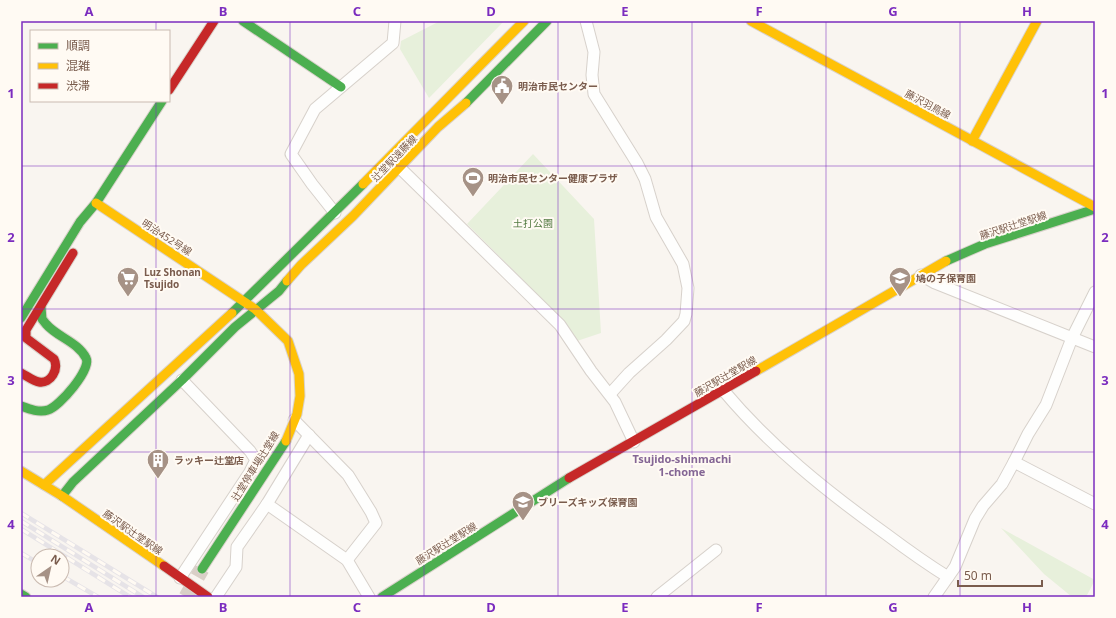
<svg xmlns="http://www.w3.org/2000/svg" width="1116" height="618" viewBox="0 0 1116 618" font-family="'Noto Sans','Noto Sans JP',sans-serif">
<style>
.green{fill:#e7f0db}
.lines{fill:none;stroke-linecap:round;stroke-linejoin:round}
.secondary-tunnel{stroke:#d9cfc7;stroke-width:15;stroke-dasharray:15 8;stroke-linecap:butt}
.street-casing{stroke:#d7d1cb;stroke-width:13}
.fast-casing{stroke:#d9d2cb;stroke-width:11}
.slow-casing{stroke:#d9d2cb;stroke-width:11}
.jam-casing{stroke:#d9d2cb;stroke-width:11}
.street{stroke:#fefefd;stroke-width:11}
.fast{stroke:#4caf50;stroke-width:9}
.slow{stroke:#ffc107;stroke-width:9}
.jam{stroke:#c62828;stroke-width:9}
.rail-casing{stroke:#e6e3e7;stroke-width:4.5}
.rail{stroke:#fffaf3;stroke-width:3;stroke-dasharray:9;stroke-linecap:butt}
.grid{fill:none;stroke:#7b2cbf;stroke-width:1;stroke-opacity:0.55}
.labels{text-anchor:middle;stroke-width:4;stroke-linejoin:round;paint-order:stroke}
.poi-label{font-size:10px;font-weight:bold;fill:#7a5c4d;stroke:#fffaf3;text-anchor:start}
.street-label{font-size:10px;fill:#7a5c4d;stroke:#fffaf3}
.park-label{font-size:10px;fill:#537a41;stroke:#fffaf3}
.neighbourhood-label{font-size:11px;font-weight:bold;fill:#846695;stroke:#fffaf3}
.neatline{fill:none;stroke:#7b2cbf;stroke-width:1.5}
.grid-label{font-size:13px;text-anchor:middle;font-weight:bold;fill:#7b2cbf}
</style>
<rect width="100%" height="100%" fill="#f9f5f0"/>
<g class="green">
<polygon points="440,21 504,21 429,98 400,49 401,41"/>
<polygon points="533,154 594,219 601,333 577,341 559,316 467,224"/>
<polygon points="1001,528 1095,580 1086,597 1072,597 1066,592 1044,574"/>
</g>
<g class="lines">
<polyline class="secondary-tunnel" points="186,597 202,569"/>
<g class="street-casing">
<g id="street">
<polyline points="586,21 594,52 592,75 594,94 637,163 645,179 656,217 683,264 688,288 686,314 684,321 666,340 629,373 610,394"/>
<polyline points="400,168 560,325 591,371 615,402 634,442"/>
<polyline points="335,213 312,184 291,154 315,109 393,43 395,21"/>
<polyline points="921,275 935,283 1095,347"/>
<path d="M723 390C770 446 826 491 886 534 906 549 927 564 948 577"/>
<polyline points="294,420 348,475 371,512 376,523 347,560"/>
<polyline points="1014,462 1095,504"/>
<polyline points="267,504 347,560 369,597"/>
<polyline points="180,578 250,472 256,460 250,451 182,380"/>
<polyline points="216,597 236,567 237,547 267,504 309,435"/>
<polyline points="657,597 716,550"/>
<polyline points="934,597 955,567 975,519 983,506 1002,484 1014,462 1028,434 1046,405 1072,338 1095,292"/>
</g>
</g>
<g class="fast-casing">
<g id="fast">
<polyline points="243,21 341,87"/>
<polyline points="466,103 547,21"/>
<polyline points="946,261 985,244 1095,209"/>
<polyline points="232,313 363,184"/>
<polyline points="21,318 80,222 96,203 162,101"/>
<path d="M21 406C29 409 39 413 48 410 59 407 92 369 86 358 78 342 57 337 46 324L42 319 41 307"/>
<polyline points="62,496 73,482 182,380 235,327 279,291 287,281"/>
<polyline points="202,569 286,441"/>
<polyline points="21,594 26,597"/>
<polyline points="382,597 569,478"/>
</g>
</g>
<g class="slow-casing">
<g id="slow">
<polyline points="751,21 1095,207"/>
<polyline points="972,141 1037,21"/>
<polyline points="363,184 524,21"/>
<polyline points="96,203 255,309 288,341 299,374 300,396 297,414 286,441"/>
<polyline points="287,281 301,265 353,216 438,127 466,103"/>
<polyline points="756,371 946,261"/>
<polyline points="21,471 62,496 164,566"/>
<polyline points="44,485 232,313"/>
</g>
</g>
<g class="jam-casing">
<g id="jam">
<polyline points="169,90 214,21"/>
<path d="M21 373C27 376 33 381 39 382 51 384 59 369 54 359L26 338V330L73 253"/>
<polyline points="569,478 756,371"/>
<polyline points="164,566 208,597"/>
</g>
</g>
<use href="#street" class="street"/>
<use href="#fast" class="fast"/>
<use href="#slow" class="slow"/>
<use href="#jam" class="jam"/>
<g class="rail-casing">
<g id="rail">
<polyline points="21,513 157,597"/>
<polyline points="21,521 143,597"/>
<polyline points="21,529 130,597"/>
<polyline points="21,553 38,563"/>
<polyline points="62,576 98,597"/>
</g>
</g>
<use href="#rail" class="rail"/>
</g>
<path class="grid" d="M156 21V31M290 21V597M424 21V597M558 21V597M692 21V597M826 21V597M960 21V597M156 101V597M21 166H1095M21 309H1095M21 452H1095"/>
<defs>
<g id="civic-pin" transform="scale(1.15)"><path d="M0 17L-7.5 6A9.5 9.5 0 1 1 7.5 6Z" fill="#a69286" stroke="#fffaf3"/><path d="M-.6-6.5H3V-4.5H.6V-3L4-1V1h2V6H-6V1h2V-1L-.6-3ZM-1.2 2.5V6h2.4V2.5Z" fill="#fff"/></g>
<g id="stadium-pin" transform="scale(1.15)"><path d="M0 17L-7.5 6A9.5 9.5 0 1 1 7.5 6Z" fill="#a69286" stroke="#fffaf3"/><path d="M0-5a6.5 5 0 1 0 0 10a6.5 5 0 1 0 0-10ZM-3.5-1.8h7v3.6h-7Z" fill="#fff"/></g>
<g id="supermarket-pin" transform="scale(1.15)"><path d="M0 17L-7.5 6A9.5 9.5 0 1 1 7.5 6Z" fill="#a69286" stroke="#fffaf3"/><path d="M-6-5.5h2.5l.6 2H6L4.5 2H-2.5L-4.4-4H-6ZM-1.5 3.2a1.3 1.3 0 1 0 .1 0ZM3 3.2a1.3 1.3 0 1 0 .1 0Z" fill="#fff"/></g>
<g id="school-pin" transform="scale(1.15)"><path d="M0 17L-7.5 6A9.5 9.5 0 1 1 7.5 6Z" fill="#a69286" stroke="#fffaf3"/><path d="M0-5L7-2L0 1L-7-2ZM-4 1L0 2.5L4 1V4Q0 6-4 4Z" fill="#fff"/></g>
<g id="building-pin" transform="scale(1.15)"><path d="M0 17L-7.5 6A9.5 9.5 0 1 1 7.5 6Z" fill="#a69286" stroke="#fffaf3"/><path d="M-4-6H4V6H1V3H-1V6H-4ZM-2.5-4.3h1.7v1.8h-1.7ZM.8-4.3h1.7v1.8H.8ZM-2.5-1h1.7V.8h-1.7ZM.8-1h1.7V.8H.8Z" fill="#fff"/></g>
</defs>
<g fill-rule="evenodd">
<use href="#civic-pin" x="502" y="86"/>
<use href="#stadium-pin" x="473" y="178"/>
<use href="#supermarket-pin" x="128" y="278"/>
<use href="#school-pin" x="900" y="278"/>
<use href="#building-pin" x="158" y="460"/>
<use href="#school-pin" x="523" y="502"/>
</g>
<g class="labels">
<g class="poi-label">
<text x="518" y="90">明治市民センター</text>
<text x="488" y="182">明治市民センター健康プラザ</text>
<text x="144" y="276">Luz Shonan<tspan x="144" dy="12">Tsujido</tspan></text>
<text x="916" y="282">鳩の子保育園</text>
<text x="174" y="464">ラッキー辻堂店</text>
<text x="538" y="506">ブリーズキッズ保育園</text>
</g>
<g class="street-label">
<text transform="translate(928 104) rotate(28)" y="4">藤沢羽鳥線</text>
<text transform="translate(394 158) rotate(-46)" y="4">辻堂駅遠藤線</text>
<text transform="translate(1013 225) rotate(-18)" y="4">藤沢駅辻堂駅線</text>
<text transform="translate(167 237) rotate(33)" y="4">明治452号線</text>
<text transform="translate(725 376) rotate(-30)" y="4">藤沢駅辻堂駅線</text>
<text transform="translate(255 466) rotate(-58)" y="4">辻堂停車場辻堂線</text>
<text transform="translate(133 532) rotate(35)" y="4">藤沢駅辻堂駅線</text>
<text transform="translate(446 543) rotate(-32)" y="4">藤沢駅辻堂駅線</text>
</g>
<g class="park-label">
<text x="533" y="227">土打公園</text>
</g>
<g class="neighbourhood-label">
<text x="682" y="463">Tsujido-shinmachi<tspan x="682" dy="13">1-chome</tspan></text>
</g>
</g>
<rect width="1116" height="618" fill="none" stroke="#fffaf3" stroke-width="44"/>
<rect x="30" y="30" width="140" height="72" fill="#fffaf3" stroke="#cabbb1"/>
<rect x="38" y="43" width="20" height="6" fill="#4caf50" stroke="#cabbb1"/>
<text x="66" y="50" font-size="12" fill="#7a5c4d">順調</text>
<rect x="38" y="63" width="20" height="6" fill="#ffc107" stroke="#cabbb1"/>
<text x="66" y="70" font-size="12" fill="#7a5c4d">混雑</text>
<rect x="38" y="83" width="20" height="6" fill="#c62828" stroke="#cabbb1"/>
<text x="66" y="90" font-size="12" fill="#7a5c4d">渋滞</text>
<g transform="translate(50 568) rotate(34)"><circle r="19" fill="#fffaf3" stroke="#cabbb1"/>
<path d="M0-3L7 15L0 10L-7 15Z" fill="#a69286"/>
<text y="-6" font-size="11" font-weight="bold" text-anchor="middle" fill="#7a5c4d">N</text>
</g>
<path d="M958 580v6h84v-6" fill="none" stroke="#7a5c4d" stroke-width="2"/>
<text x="964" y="580" font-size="12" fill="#7a5c4d" stroke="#fffaf3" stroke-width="3" paint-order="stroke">50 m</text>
<rect x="22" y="22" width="1072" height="574" class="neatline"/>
<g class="grid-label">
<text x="89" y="16">A</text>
<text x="223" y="16">B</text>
<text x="357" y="16">C</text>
<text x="491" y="16">D</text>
<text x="625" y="16">E</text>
<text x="759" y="16">F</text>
<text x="893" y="16">G</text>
<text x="1027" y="16">H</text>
<text x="11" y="98">1</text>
<text x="1105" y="98">1</text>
<text x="11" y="242">2</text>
<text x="1105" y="242">2</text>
<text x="11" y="385">3</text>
<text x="1105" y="385">3</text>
<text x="11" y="529">4</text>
<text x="1105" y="529">4</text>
<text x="89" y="612">A</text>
<text x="223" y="612">B</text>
<text x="357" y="612">C</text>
<text x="491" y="612">D</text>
<text x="625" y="612">E</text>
<text x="759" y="612">F</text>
<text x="893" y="612">G</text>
<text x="1027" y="612">H</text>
</g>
</svg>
